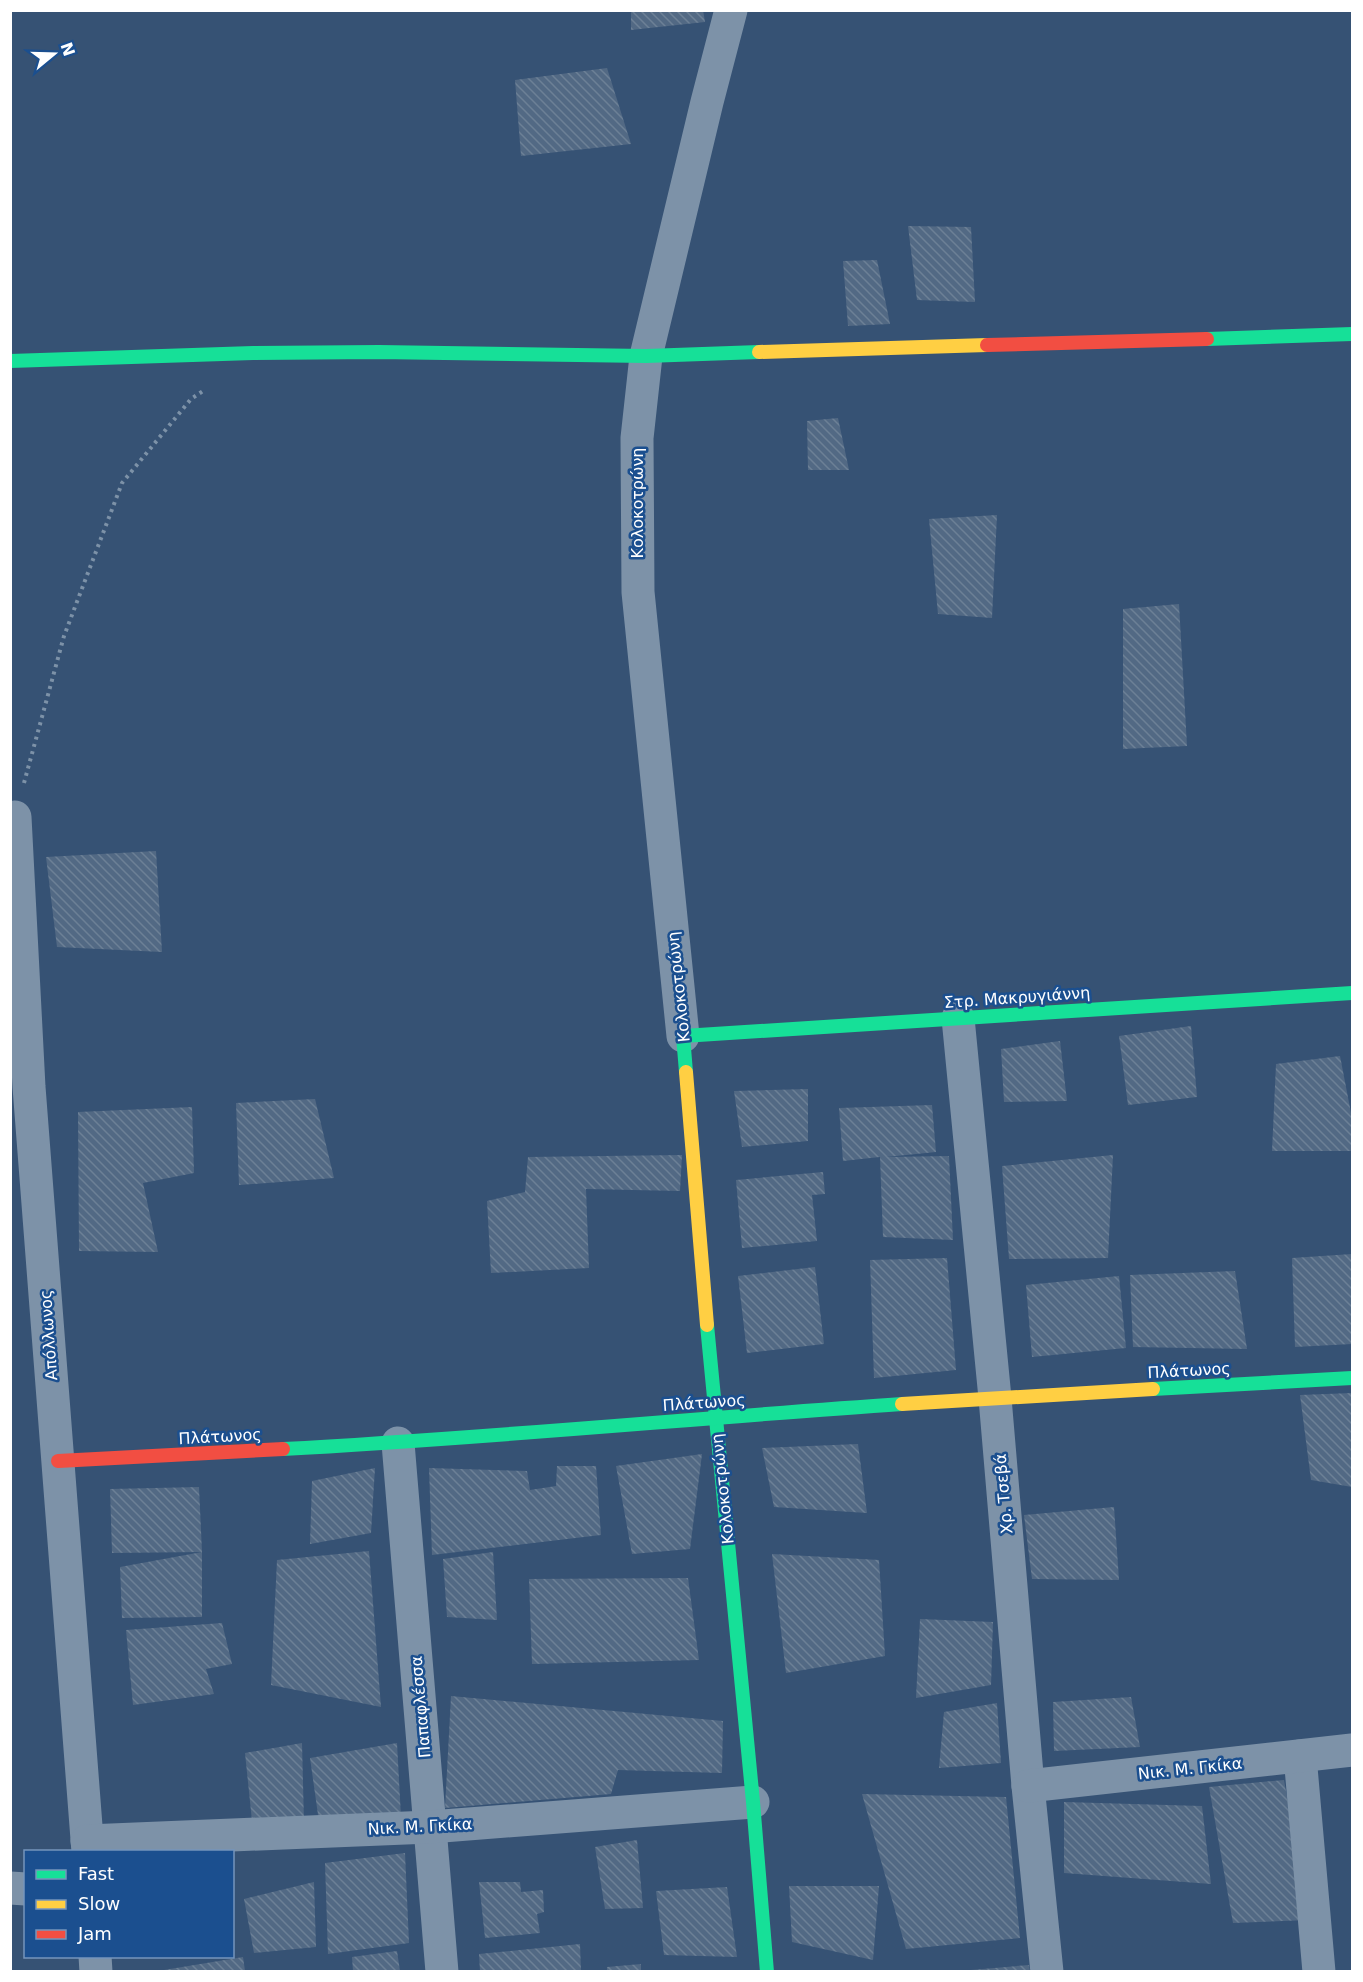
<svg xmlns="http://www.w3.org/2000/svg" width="1363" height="1982" viewBox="0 0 1363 1982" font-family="'DejaVu Sans',sans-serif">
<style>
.building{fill:url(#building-back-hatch)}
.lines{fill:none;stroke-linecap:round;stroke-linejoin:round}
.path{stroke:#7d92a8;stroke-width:4;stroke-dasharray:3 4.5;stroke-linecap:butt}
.street{stroke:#7d92a8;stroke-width:33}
.fast{stroke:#16e098;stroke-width:14}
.slow{stroke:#ffcf43;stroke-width:14}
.jam{stroke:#f24e42;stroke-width:14}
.labels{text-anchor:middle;stroke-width:5;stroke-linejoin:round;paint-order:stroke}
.street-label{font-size:16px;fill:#fff;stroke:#1b4f8f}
</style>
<defs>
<pattern id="building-back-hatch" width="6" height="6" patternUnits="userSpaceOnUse" patternTransform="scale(1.5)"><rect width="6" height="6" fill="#526984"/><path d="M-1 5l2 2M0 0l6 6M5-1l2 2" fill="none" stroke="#6c8096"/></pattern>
</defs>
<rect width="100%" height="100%" fill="#365274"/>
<g class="building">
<polygon points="631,10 703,10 705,22 631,30"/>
<polygon points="607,68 631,144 521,156 515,80"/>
<polygon points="908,226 971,227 975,302 917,300"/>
<polygon points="877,260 890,324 848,326 843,261"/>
<polygon points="838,418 849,470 808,470 807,421"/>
<polygon points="997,515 992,618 938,614 929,519"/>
<polygon points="1179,604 1187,746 1123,749 1123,609"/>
<polygon points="156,851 162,952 57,947 46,857"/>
<polygon points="1191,1026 1197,1097 1128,1105 1119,1036"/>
<polygon points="1060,1041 1067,1101 1004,1102 1001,1049"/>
<polygon points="1340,1056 1352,1118 1352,1151 1272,1151 1276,1064"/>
<polygon points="808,1089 808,1141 742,1147 734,1091"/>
<polygon points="315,1099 334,1178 239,1185 236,1103"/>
<polygon points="932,1105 936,1152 886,1157 949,1156 953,1240 883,1237 880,1157 843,1161 839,1108"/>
<polygon points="192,1107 194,1173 143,1183 158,1252 79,1251 78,1112"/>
<polygon points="682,1155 680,1191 586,1189 589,1268 491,1273 487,1201 525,1192 528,1157"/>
<polygon points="1113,1155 1108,1258 1009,1259 1002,1166"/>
<polygon points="823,1172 825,1194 812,1195 817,1241 742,1248 736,1180"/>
<polygon points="1352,1254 1352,1344 1295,1347 1292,1258"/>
<polygon points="947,1258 956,1370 874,1378 870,1260"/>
<polygon points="815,1267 824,1344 747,1353 738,1276"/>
<polygon points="1235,1271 1247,1349 1133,1347 1130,1275"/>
<polygon points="1119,1276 1126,1348 1032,1357 1026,1285"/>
<polygon points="1352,1393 1352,1487 1311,1480 1300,1395"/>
<polygon points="858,1444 867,1513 774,1507 762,1448"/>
<polygon points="702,1454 690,1549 632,1554 616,1466"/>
<polygon points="557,1466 596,1466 601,1535 432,1555 429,1468 527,1471 530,1490 556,1486"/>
<polygon points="375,1468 371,1533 310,1544 312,1481"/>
<polygon points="199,1487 202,1552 112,1553 110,1489"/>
<polygon points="1114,1507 1119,1580 1032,1579 1024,1515"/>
<polygon points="369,1551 381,1707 271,1685 277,1560"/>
<polygon points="202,1552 202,1617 122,1618 120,1567"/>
<polygon points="493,1552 497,1620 447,1617 443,1559"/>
<polygon points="772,1554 879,1560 885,1656 786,1673"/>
<polygon points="688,1578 699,1660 532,1664 529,1579"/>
<polygon points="920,1619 993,1622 991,1685 916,1698"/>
<polygon points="222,1623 232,1664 206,1669 214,1694 133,1705 126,1630"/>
<polygon points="451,1696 723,1721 722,1773 618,1770 611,1794 445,1808"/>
<polygon points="1131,1697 1140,1747 1054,1751 1053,1702"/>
<polygon points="997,1703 1001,1763 939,1768 944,1712"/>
<polygon points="302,1743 304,1822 252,1821 245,1753"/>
<polygon points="397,1743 401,1817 319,1822 310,1758"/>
<polygon points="1284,1780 1309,1920 1233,1923 1209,1787"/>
<polygon points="862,1794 1006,1797 1020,1938 906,1949"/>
<polygon points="1064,1802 1202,1806 1211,1884 1064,1873"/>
<polygon points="637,1840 643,1908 605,1909 595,1847"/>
<polygon points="405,1853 409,1943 328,1954 325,1863"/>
<polygon points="314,1882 316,1947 254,1953 244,1899"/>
<polygon points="479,1882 520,1882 521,1892 543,1890 544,1912 537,1914 540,1933 485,1938"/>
<polygon points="789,1886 879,1886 873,1960 792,1942"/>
<polygon points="727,1887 737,1957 664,1955 656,1891"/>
<polygon points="580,1944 581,1971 480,1971 479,1954"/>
<polygon points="397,1951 400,1971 353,1971 352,1957"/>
<polygon points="243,1957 245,1971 164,1971 164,1970"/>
<polygon points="641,1964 641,1971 607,1971 607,1967"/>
<polygon points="1029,1965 1030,1971 971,1971 971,1970"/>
</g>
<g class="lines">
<polyline class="path" points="24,783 64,636 122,483 191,399 203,391"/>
<g class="street">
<polyline points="15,817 29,1087 88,1852"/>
<polyline points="958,1018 995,1398 1028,1786 1047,1972"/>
<polyline points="683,1036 638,592 637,438 646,356 707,102 731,10"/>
<polyline points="398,1443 442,1972"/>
<polyline points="1300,1756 1319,1972"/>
<polyline points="1028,1786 1352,1750"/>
<polyline points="87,1841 430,1827 753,1802"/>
<polyline points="10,1888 26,1889"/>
<polyline points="95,1956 96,1972"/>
</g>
<g class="fast">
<polyline points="1207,339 1352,334"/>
<polyline points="10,361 253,353 379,352 646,356 759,352"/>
<polyline points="686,1072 683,1036 1352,993"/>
<polyline points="707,1325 753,1802 767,1972"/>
<polyline points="1153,1389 1352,1378"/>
<path d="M283 1449C490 1438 696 1418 902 1404"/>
</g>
<g class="slow">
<polyline points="759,352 987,345"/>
<polyline points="686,1072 707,1325"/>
<polyline points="902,1404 1153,1389"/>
</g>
<g class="jam">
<polyline points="987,345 1207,339"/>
<polyline points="58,1461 283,1449"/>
</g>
</g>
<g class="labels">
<g class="street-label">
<text transform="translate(637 503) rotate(-90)" y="6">Κολοκοτρώνη</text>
<text transform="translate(678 987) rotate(-96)" y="6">Κολοκοτρώνη</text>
<text transform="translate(1017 997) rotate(-4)" y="6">Στρ. Μακρυγιάννη</text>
<text transform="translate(48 1335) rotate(-94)" y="6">Απόλλωνος</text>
<text transform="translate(1189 1370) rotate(-3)" y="6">Πλάτωνος</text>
<text transform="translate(704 1402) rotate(-4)" y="6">Πλάτωνος</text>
<text transform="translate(220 1436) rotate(-3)" y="6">Πλάτωνος</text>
<text transform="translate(722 1489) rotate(-96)" y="6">Κολοκοτρώνη</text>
<text transform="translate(1003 1494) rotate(-95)" y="6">Χρ. Τσεβά</text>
<text transform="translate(420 1707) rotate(-95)" y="6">Παπαφλέσσα</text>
<text transform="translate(1190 1768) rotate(-6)" y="6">Νικ. Μ. Γκίκα</text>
<text transform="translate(420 1826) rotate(-3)" y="6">Νικ. Μ. Γκίκα</text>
</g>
</g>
<rect width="1363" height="1982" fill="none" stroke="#ffffff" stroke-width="24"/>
<rect x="24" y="1850" width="210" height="108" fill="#1b4f8f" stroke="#7695bc" stroke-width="1.5"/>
<rect x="36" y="1870" width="30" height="9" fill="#16e098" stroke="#7695bc" stroke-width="1.5"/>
<text x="78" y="1880" font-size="18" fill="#ffffff">Fast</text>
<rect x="36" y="1900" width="30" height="9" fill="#ffcf43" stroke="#7695bc" stroke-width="1.5"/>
<text x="78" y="1910" font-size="18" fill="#ffffff">Slow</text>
<rect x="36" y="1930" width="30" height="9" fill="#f24e42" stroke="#7695bc" stroke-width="1.5"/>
<text x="78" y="1940" font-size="18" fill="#ffffff">Jam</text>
<g transform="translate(54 54) rotate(71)" stroke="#1b4f8f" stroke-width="4.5" paint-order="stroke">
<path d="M0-4.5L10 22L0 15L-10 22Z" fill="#ffffff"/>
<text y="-9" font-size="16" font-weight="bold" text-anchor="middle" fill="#ffffff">N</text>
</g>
</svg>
